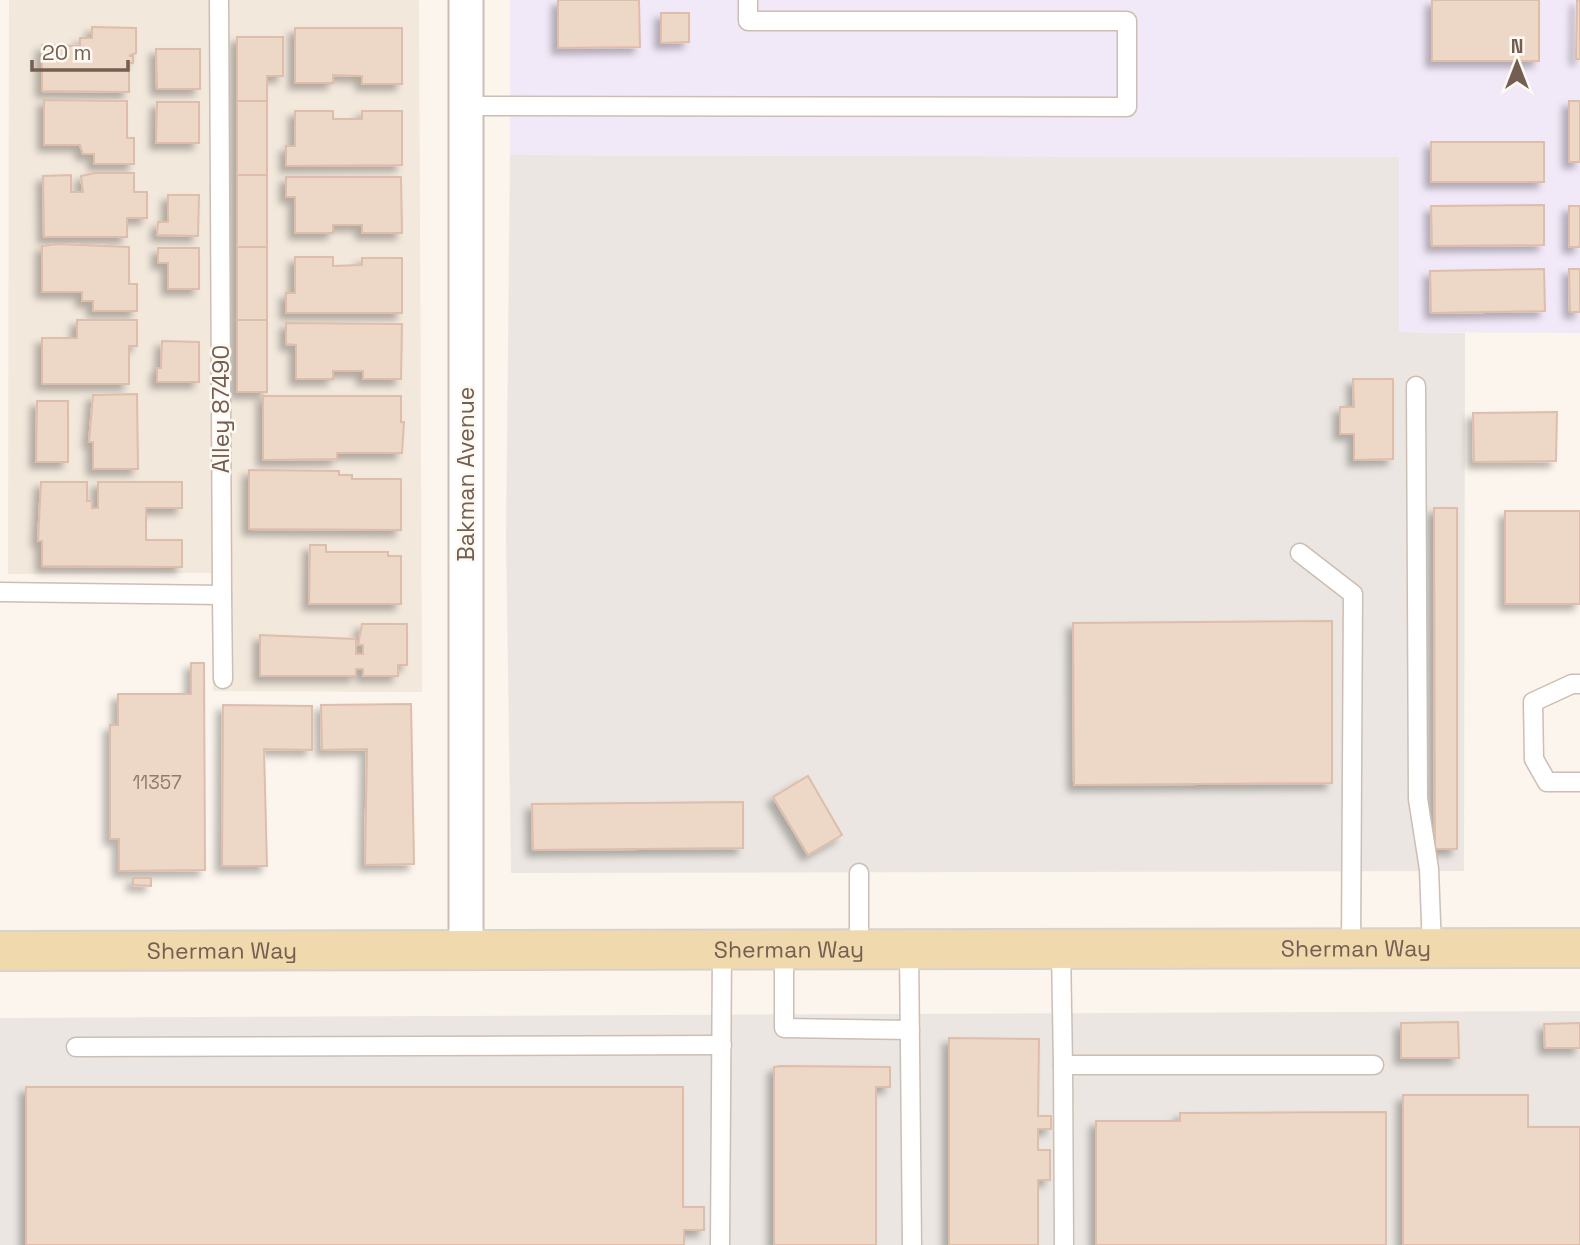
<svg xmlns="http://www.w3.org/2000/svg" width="1580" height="1245" viewBox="0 0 1580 1245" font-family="'Space Grotesk',sans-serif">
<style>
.residential{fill:#f2e8dc}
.industrial{fill:#ebe6e1}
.education{fill:#f2e9f8}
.building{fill:#edd7c7;stroke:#debeaa;stroke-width:2;filter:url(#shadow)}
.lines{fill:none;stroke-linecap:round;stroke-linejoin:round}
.lane-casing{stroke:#ccbeb3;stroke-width:21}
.street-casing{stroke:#ccbeb3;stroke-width:37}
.primary-casing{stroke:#d8d2cf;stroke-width:42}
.lane{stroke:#fff;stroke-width:18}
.street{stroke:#fff;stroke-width:33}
.primary{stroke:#f1d9ae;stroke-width:38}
.labels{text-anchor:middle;stroke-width:5;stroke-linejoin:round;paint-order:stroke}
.number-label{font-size:19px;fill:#927c6f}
.street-label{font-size:23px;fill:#745e52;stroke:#fdf9f3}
</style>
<defs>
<filter id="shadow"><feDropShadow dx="-6" dy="6" stdDeviation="3.5" flood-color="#0004"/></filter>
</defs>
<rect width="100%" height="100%" fill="#fbf5ed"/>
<polygon class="residential" points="9,0 419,0 422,692 213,691 211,573 8,574"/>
<g class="industrial">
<polygon points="510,155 1399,157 1399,332 1465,333 1464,871 511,873 506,537"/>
<polygon points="1580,1011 1580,1245 0,1245 0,1018"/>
</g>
<polygon class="education" points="510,0 1580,0 1580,333 1399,332 1399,157 510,155"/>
<g class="building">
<polygon points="558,0 639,0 640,47 558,48"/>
<rect x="1432" y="0" width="107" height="61"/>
<polygon points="1577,0 1580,0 1580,59 1576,59"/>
<polygon points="661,13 689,13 689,42 661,43"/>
<polygon points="92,27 136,28 136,53 129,56 133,56 133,63 129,63 129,92 42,91 42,45 80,46 80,38 92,38"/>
<polygon points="295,28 402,28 402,84 362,84 362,76 333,75 333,83 295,83"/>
<polygon points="237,37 283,37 283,76 267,76 267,101 237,101"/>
<polygon points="156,49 200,49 200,89 157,89"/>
<polygon points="44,100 127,101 127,138 134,138 134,164 94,164 94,154 83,154 80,145 44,145"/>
<rect x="237" y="101" width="30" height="74"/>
<rect x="1569" y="101" width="11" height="61"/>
<polygon points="157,102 199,102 199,143 156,143"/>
<polygon points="295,111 333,111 333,119 362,119 362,111 402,111 402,165 286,166 286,146 295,146"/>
<rect x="1431" y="142" width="113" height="40"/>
<polygon points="95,173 134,173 134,192 147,192 147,218 127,218 127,237 44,237 43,176 71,175 71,192 83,192 81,176"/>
<rect x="237" y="175" width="30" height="72"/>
<polygon points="286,177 401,177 402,233 362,233 362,225 333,225 333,233 295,233 295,197 286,197"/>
<polygon points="168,195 199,195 198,236 157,235 158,222 168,222"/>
<polygon points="1544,205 1544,245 1432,246 1431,206"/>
<rect x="1569" y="206" width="11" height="41"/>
<polygon points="57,244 129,247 129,284 137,284 137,311 93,311 93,301 82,301 82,292 42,292 42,246"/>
<rect x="237" y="247" width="30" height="73"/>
<polygon points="158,248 199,248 199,289 168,289 168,263 158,263"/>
<polygon points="295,257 333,257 333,266 362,265 362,258 402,258 402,313 286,313 286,293 295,293"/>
<polygon points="1544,269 1545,311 1431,313 1430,271"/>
<polygon points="1569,269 1580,269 1580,312 1570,312"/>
<polygon points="77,320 137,320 137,346 129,346 129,384 42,384 42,338 77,338"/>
<rect x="237" y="320" width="30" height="72"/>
<polygon points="286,323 402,324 401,379 363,379 363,371 333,371 333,379 296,379 296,345 286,344"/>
<polygon points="162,341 199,342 199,382 157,382 157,368 161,368"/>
<polygon points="1353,379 1393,379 1393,459 1354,460 1354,434 1340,434 1340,407 1354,407"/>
<polygon points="137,394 138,469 93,469 93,442 89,442 93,395"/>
<polygon points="263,396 401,396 401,422 404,422 402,453 337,453 337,459 263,460"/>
<polygon points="37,401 68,401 68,462 36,462"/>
<polygon points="1557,412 1556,461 1474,462 1473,413"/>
<polygon points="249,470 339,471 339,475 352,475 352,479 401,479 401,530 249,529"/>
<polygon points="41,482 87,482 87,501 92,501 92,508 98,508 98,482 182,482 182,508 146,508 146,540 182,540 182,567 42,566 42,541 38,541"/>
<polygon points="1434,508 1457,508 1457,849 1435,849"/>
<rect x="1505" y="511" width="75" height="93"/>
<polygon points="310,545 326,545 326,552 388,552 388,556 401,556 401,604 309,604"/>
<polygon points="1332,621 1332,783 1074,785 1073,623"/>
<polygon points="362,624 407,624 407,665 398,665 398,676 363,676 363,669 356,669 356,676 260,676 260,635 356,639 356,654 363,654 363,645 358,645"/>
<polygon points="191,663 204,663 205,870 119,871 119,839 110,839 110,725 118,725 118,694 191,694"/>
<polygon points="411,704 414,864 365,865 367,749 322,750 321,705"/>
<polygon points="223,705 312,706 312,750 264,749 267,866 222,866"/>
<polygon points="808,776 842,835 808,855 773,797"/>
<polygon points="743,802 743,848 533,850 532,804"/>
<polygon points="133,878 151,878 151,886 133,885"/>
<polygon points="1458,1022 1459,1058 1401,1058 1401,1023"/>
<polygon points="1580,1023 1580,1048 1545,1048 1544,1024"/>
<polygon points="949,1038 1039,1039 1038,1116 1051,1116 1051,1129 1038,1129 1038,1150 1050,1150 1050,1180 1038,1180 1038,1245 949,1245"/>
<polygon points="780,1066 890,1067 890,1087 876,1087 876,1245 774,1245 774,1067"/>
<polygon points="26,1087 683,1087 683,1207 704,1207 704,1230 684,1230 684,1245 26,1245"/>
<polygon points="1403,1095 1528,1095 1528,1127 1580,1127 1580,1245 1403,1245"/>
<polygon points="1386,1112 1386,1245 1096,1245 1096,1121 1180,1121 1180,1113"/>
</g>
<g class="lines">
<g class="lane-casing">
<g id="lane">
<polyline points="466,106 1127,107 1127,21 748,21 748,0"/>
<polyline points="1416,386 1418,799 1429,869 1432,949"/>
<polyline points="1300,553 1353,594 1351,949"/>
<polyline points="0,592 222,595 219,0"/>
<polyline points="222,595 223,679"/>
<polyline points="1580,684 1572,684 1533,702 1534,759 1547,782 1580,782"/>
<polyline points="859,873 859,949"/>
<polyline points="784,949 784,1028 910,1030"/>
<polyline points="909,949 912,1245"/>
<polyline points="1061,949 1063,1065 1374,1065"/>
<polyline points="76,1047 722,1045"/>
<polyline points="1063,1065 1064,1245"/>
<polyline points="720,1245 722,950"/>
</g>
</g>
<g class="street-casing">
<polyline id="street" points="466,0 466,949"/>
</g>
<g class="primary-casing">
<g id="primary">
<path id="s1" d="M0 951 1580 948"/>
</g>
</g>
<use href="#lane" class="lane"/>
<use href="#street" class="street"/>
<use href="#primary" class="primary"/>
</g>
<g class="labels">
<g class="number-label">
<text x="157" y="789">11357</text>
</g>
<g class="street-label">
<text transform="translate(221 409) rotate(-90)" y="8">Alley 87490</text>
<text transform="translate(466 474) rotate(-90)" y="8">Bakman Avenue</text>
<text dy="8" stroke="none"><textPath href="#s1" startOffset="789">Sherman Way</textPath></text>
<text dy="8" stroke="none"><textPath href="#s1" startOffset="1356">Sherman Way</textPath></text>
<text dy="8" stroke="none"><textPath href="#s1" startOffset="222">Sherman Way</textPath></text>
</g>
</g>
<g transform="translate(1517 63)" stroke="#fdf9f3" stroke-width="5" paint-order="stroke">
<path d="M0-5L12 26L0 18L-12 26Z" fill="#745e52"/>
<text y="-10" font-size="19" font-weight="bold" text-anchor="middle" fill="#745e52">N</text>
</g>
<path d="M32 60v10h96v-10" fill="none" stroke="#745e52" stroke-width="3.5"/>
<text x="42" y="60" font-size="21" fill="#745e52" stroke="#fdf9f3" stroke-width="5" paint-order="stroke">20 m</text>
</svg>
